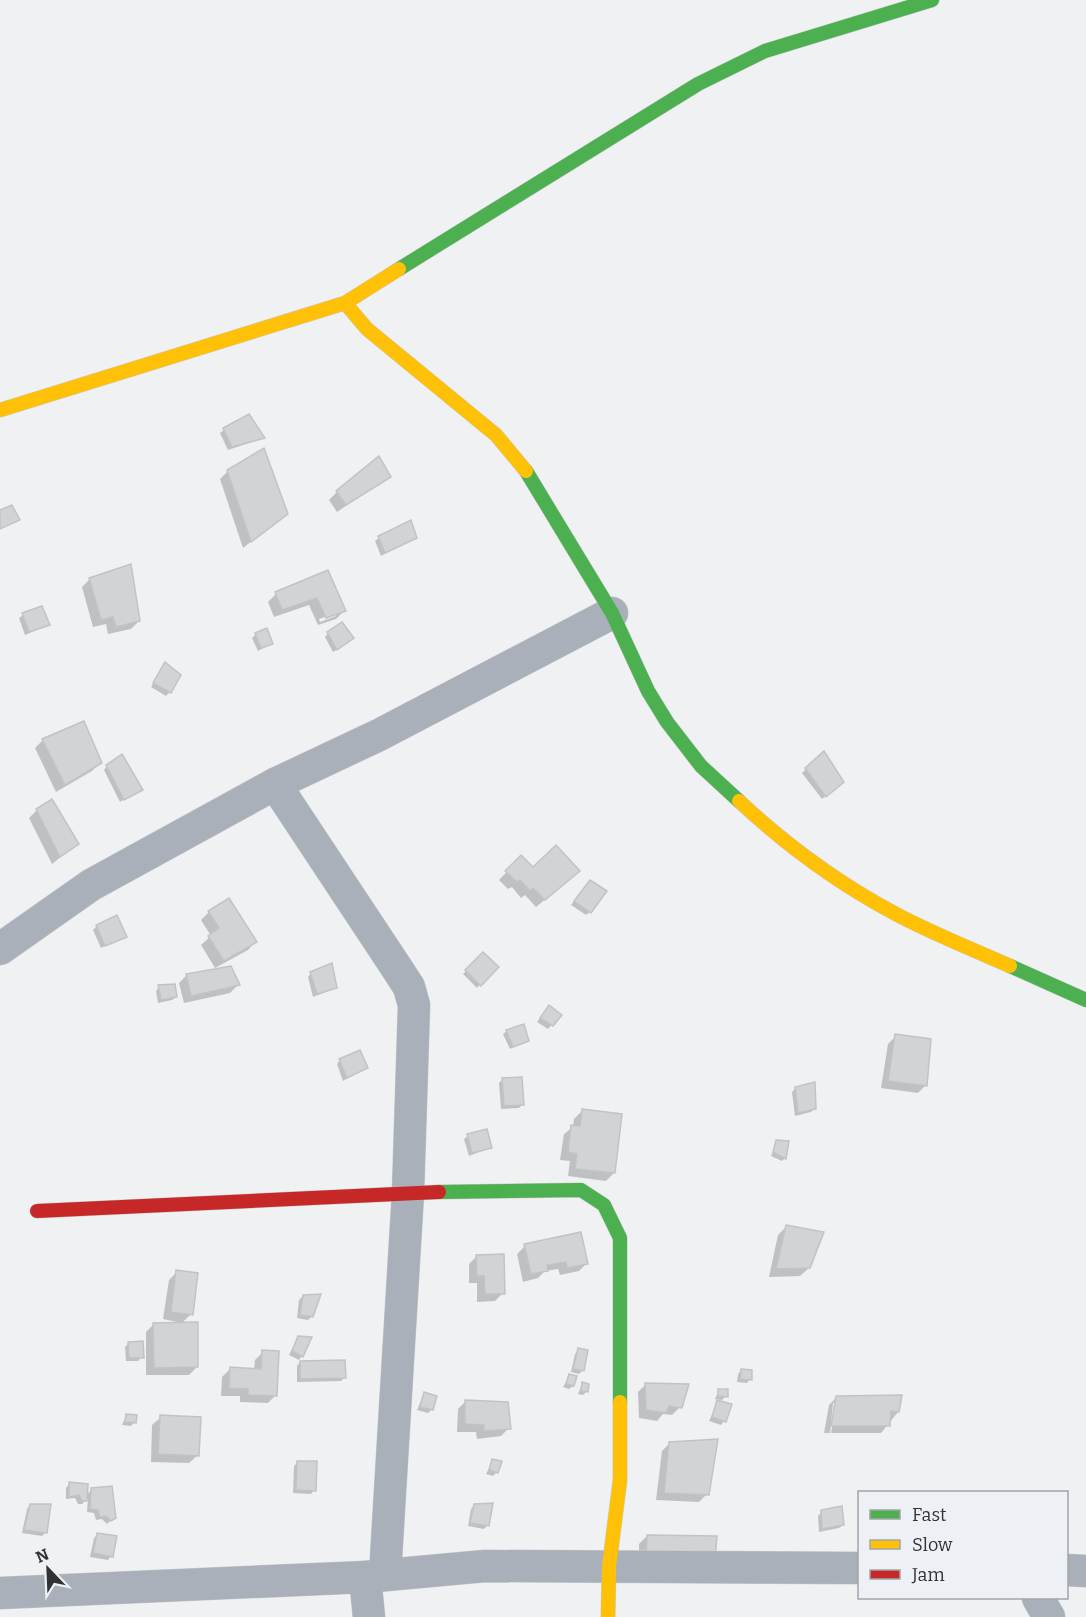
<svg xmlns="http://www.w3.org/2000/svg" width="1086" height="1617" viewBox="0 0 1086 1617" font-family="Bitter,serif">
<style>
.shadow{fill:#0003;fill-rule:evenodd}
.building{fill:#d2d3d5;stroke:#c2c3c5;stroke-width:1.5}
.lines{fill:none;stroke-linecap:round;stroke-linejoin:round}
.street-casing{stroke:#cacbcc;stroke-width:33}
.fast-casing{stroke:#cacbcc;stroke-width:15}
.slow-casing{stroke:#cacbcc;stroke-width:15}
.jam-casing{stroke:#cacbcc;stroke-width:15}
.street{stroke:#a9b0b9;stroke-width:32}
.fast{stroke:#4caf50;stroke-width:14}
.slow{stroke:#ffc107;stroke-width:14}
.jam{stroke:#c62828;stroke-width:14}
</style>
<rect width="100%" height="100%" fill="#eff1f3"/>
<g class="shadow">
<polygon points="224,430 263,438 228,450 220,433"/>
<polygon points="228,471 286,514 243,548 220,479"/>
<polygon points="390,476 337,512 329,500 337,492"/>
<polygon points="416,537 381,556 375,541 379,538"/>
<path d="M327 572 344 611 336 619 318 625 309 605 274 617 268 602 276 594ZM336 613V616L320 622 319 619Z"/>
<polygon points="90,579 139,621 131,629 108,634 106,624 93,627 82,587"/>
<polygon points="23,615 48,625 25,635 19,618"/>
<polygon points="328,633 349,642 333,652 325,637"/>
<polygon points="256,634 271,644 258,651 252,638"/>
<polygon points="165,664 170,692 166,696 151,687"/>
<polygon points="43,740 100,763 92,771 56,792 35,748"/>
<polygon points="824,753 838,785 822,799 802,773"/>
<polygon points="107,766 141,789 120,802 104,770"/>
<polygon points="37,810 77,844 52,864 29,818"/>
<polygon points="521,857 533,869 570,879 536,907 525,895 521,898 512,887 508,889 499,880"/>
<polygon points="586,885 590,912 586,915 571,905"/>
<polygon points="209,912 255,942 248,950 215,968 201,945 211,936 201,920"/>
<polygon points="97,926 125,937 101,948 93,930"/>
<polygon points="483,954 497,967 477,988 463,974"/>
<polygon points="311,973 336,988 313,997 308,977"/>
<polygon points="187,975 238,985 230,993 184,1003 179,983"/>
<polygon points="159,987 176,997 172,1000 158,1003 156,991"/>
<polygon points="545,1011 560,1015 548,1029 537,1022"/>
<polygon points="507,1031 528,1040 510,1049 503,1034"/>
<polygon points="896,1036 926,1085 918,1093 881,1088 888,1044"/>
<polygon points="340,1060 366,1067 343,1081 337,1064"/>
<polygon points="503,1079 522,1105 519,1108 501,1109 499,1083"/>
<polygon points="796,1088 815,1108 811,1112 795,1116 792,1092"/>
<polygon points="582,1111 614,1173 606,1181 568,1176 570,1161 560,1160 564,1134 573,1127 574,1119"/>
<polygon points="468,1136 490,1148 469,1156 464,1139"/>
<polygon points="777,1142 785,1158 782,1161 771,1156"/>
<polygon points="786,1227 809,1268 800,1276 769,1277 778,1235"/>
<polygon points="525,1246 587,1263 579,1271 560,1275 558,1269 545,1271 538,1278 523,1282 517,1254"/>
<polygon points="477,1256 503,1293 495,1301 477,1302 477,1283 469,1283 469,1264"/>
<polygon points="177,1272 191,1314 182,1323 163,1319 169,1280"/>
<polygon points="303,1296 312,1316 308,1320 297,1318 299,1300"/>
<polygon points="154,1324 197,1367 189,1375 146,1375 146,1332"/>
<polygon points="298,1337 302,1356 299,1360 289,1355"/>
<polygon points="129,1343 142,1357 138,1361 126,1361 125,1347"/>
<polygon points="579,1350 583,1370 579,1374 571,1372 575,1354"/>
<polygon points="263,1352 276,1395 268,1403 240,1402 240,1396 221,1396 222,1377 230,1369 254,1370 255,1360"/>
<polygon points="300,1362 345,1377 341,1381 297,1382 297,1366"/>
<polygon points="741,1371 750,1379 747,1383 737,1382 738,1374"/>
<polygon points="570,1375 573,1386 569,1389 563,1387"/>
<polygon points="582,1384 587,1391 583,1395 578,1394"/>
<polygon points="646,1384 680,1407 672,1415 663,1414 657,1421 639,1418 638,1392"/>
<polygon points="719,1390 726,1396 722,1400 715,1399"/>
<polygon points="424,1394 432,1409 428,1413 417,1410"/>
<polygon points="837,1397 898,1412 881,1433 831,1433 836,1403 833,1403 830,1433 824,1433 829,1405"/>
<polygon points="466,1401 509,1428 501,1436 477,1439 476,1432 457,1432 458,1409"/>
<polygon points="718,1402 724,1421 721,1425 709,1421"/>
<polygon points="126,1416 135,1422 131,1426 122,1425"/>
<polygon points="161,1417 198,1455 189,1463 151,1462 152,1425"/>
<polygon points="670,1443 707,1494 699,1502 656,1500 662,1451"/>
<polygon points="493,1460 497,1472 493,1476 486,1474"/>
<polygon points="298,1462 314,1490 311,1494 293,1493 294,1466"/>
<polygon points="69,1484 86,1496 91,1490 114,1517 107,1524 102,1519 96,1520 94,1513 87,1512 88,1498 82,1504 78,1504 75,1498 66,1499 66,1488"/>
<polygon points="475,1505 488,1525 484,1529 468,1526 471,1509"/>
<polygon points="30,1506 46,1532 42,1536 22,1533 27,1509"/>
<polygon points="822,1512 843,1525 839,1528 819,1532 818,1516"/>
<polygon points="97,1535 111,1556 108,1560 90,1557 94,1538"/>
<polygon points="647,1536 716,1538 639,1568 639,1544"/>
</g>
<g class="building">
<polygon points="249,414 265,438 232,447 223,428"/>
<polygon points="264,448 288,514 251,542 227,470"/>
<polygon points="379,456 391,477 346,505 336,491"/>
<polygon points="12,505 20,520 0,529 0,510"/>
<polygon points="411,520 417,538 385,553 378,536"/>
<polygon points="131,564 140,621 116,627 113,617 101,620 89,578"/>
<polygon points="328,570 346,611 326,618 317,598 282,610 275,592"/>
<polygon points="42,606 50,625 29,632 22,613"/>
<polygon points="342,622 354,638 337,650 327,632"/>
<polygon points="267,628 273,644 261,648 255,633"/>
<polygon points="165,662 181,675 171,693 153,683"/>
<polygon points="84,721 102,763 65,785 42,739"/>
<polygon points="824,751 844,782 826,797 805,768"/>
<polygon points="122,754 143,790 124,800 106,765"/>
<polygon points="52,799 79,844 60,857 36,809"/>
<polygon points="556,845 580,871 545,900 533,888 530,891 520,880 517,882 505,871 521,855 533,867"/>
<polygon points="590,880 607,891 591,913 574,901"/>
<polygon points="229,898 257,942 224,961 208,936 219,928 208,911"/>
<polygon points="117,915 127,937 105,946 96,925"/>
<polygon points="483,952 499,967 481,986 465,970"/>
<polygon points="332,963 337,988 317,994 310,972"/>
<polygon points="231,966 240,985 191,996 186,974"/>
<polygon points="175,984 177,997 161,1000 158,985"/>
<polygon points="549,1005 562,1015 553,1026 540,1018"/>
<polygon points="524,1024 529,1041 513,1047 506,1030"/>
<polygon points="895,1034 931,1039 927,1086 888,1081"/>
<polygon points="360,1050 368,1068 347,1078 339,1059"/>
<polygon points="522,1077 524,1105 504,1106 502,1078"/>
<polygon points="815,1082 816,1109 798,1113 795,1087"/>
<polygon points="582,1109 622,1114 615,1173 575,1169 577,1154 568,1152 571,1125 580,1126"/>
<polygon points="487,1129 492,1148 472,1153 467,1134"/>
<polygon points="776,1140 789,1141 786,1159 773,1152"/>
<polygon points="786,1225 824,1232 810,1268 776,1269"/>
<polygon points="581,1232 588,1264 567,1268 566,1262 547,1265 548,1271 531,1274 524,1244"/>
<polygon points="504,1254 505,1294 485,1294 484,1276 477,1276 476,1255"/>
<polygon points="176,1270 198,1273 193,1315 171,1312"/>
<polygon points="321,1294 313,1317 300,1315 303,1295"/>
<polygon points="198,1322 198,1367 154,1368 153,1323"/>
<polygon points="298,1336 312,1337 303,1357 292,1351"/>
<polygon points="143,1341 144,1358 129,1358 128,1342"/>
<polygon points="578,1348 588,1350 584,1371 573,1369"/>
<polygon points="262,1350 279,1351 277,1396 248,1395 248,1389 229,1388 230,1367 261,1369"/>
<polygon points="345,1360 346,1378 300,1379 300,1361"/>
<polygon points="741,1369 752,1370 752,1380 740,1379"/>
<polygon points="569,1374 577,1376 574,1386 566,1384"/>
<polygon points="582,1382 589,1384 588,1392 581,1391"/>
<polygon points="645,1383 689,1384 682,1408 669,1406 666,1413 646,1410"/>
<polygon points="718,1389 728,1389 728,1397 718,1396"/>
<polygon points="424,1392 437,1396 433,1410 420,1407"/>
<polygon points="902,1395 899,1412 891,1411 890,1426 831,1426 836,1396"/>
<polygon points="465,1400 508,1402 511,1429 484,1431 484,1425 465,1424"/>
<polygon points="717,1400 732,1404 726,1422 712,1417"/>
<polygon points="126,1414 137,1415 136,1423 125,1422"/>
<polygon points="160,1415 201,1417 199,1456 158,1454"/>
<polygon points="718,1439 709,1495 664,1493 669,1442"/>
<polygon points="492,1459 502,1461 498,1473 489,1470"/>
<polygon points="297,1461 317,1461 316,1491 296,1490"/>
<polygon points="69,1482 88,1484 87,1501 82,1501 79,1495 69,1497"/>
<polygon points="112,1486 116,1518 111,1521 106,1516 100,1517 98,1510 90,1509 91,1488"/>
<polygon points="493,1503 489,1526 470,1523 474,1504"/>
<polygon points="30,1504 51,1504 47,1533 24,1530"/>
<polygon points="842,1506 844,1525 822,1529 821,1510"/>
<polygon points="97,1533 117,1536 113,1557 93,1553"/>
<polygon points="647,1535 717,1536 715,1560 646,1561"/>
</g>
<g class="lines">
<g class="street-casing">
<g id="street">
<polyline points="275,784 398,970 409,987 414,1005 408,1193 385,1575"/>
<polyline points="0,949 91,885 275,784 379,735 612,613"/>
<polyline points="1066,1570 1086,1571"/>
<polyline points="365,1577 369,1617"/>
<polyline points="0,1593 365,1577 485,1566 860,1568"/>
<polyline points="1038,1598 1049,1617"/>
</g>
</g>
<g class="fast-casing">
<g id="fast">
<polyline points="399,269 698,84 765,51 932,0"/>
<polyline points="526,471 612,613 648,691 667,722 701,766 739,801"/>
<polyline points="1010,966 1086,1000"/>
<polyline points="439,1192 581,1190 604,1205 620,1238 620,1402"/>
</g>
</g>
<g class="slow-casing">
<g id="slow">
<polyline points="345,303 367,329 496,435 526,471"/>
<polyline points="0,410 345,303 399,269"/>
<path d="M739 801C785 844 838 883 894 913 931 933 972 949 1010 966"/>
<polyline points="608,1617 609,1567 620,1480 620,1402"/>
</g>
</g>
<g class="jam-casing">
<polyline id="jam" points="37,1211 439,1192"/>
</g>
<use href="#street" class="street"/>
<use href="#fast" class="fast"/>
<use href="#slow" class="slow"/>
<use href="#jam" class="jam"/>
</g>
<rect x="858" y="1491" width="210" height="108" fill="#edf1f5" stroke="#a2a5a8" stroke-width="1.5"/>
<rect x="870" y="1510" width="30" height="9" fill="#4caf50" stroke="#a2a5a8" stroke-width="1.5"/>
<text x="912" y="1521" font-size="18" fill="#313234">Fast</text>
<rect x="870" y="1540" width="30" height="9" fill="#ffc107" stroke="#a2a5a8" stroke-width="1.5"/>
<text x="912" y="1551" font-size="18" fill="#313234">Slow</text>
<rect x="870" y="1570" width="30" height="9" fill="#c62828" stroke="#a2a5a8" stroke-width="1.5"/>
<text x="912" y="1581" font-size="18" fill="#313234">Jam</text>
<g transform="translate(48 1569) rotate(337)" stroke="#edf1f5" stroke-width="4.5" paint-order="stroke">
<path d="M0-4.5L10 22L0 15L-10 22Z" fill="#313234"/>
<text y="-9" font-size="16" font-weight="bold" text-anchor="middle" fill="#313234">N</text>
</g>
</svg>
